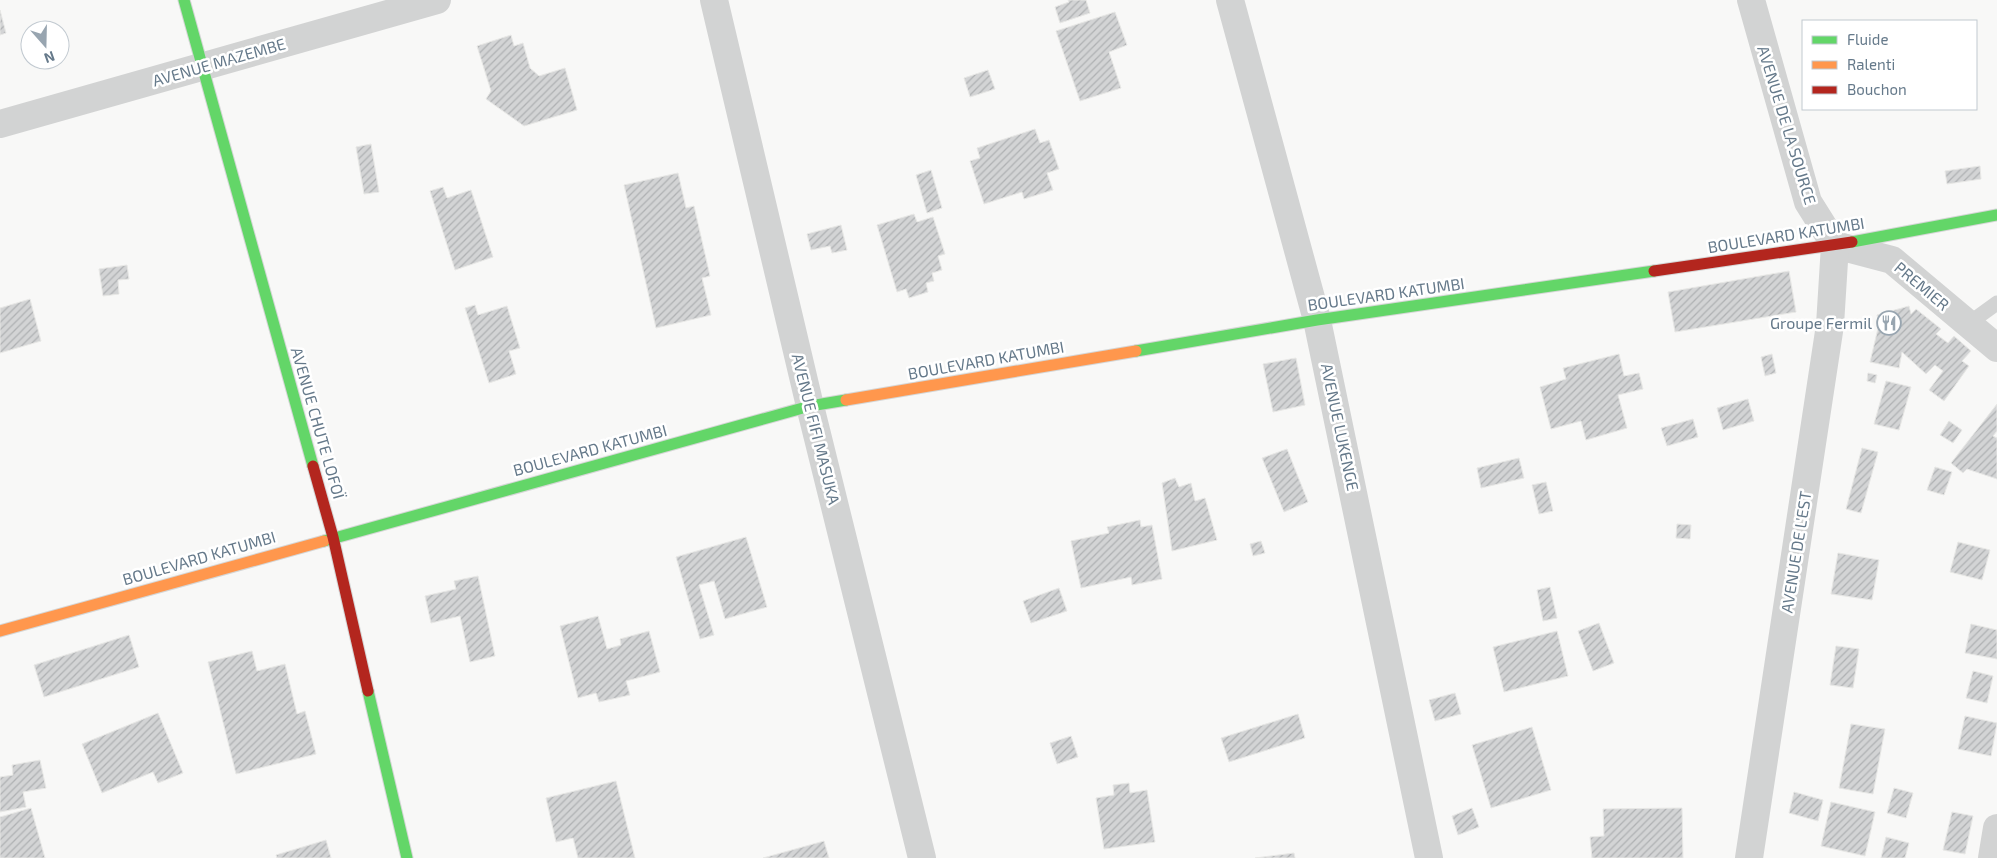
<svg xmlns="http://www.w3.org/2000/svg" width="1997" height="858" viewBox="0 0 1997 858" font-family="'Exo 2',sans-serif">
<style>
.building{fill:url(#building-hatch);stroke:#e8e8e6}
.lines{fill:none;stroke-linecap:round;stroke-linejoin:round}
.fast-casing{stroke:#d5d6d6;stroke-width:13}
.slow-casing{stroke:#d5d6d6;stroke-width:13}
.jam-casing{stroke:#d5d6d6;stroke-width:13}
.lane{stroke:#d2d3d3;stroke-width:15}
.street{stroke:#d2d3d3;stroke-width:28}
.fast{stroke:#63d668;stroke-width:11}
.slow{stroke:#ff974d;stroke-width:11}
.jam{stroke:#b3261e;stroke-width:11}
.labels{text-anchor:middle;stroke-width:5;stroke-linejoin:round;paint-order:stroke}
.street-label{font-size:16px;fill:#65798a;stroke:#fff}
.poi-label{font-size:16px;fill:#65798a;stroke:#fff;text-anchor:end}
</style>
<defs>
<pattern id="building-hatch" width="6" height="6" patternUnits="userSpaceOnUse" patternTransform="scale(1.25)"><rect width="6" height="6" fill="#d3d4d5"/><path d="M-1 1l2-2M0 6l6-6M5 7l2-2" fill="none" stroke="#afb1b3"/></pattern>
</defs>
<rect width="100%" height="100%" fill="#f8f8f7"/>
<g class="building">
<polygon points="1068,0 1086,0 1090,13 1060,23 1055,7 1069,2"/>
<polygon points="0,10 6,33 0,35"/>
<polygon points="1115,12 1127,45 1109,52 1121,88 1080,101 1056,31"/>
<polygon points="511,35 514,46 523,43 530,68 539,76 565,68 577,110 524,126 486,99 491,91 477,46"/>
<polygon points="988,70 995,89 970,97 964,78"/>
<polygon points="1035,129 1040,143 1049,140 1059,169 1047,173 1053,190 1024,199 1022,192 984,204 970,161 980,158 977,148"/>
<polygon points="371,144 379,192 364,194 356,147"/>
<polygon points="1980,166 1981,179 1947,184 1945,171"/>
<polygon points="931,170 942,208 927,213 916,175"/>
<polygon points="678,173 686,208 694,206 710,276 702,278 711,315 656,328 624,185"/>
<polygon points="443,187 447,198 471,190 493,257 455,270 430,191"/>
<polygon points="914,214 917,222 933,217 945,254 938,256 942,270 932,273 934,281 926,283 928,292 909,298 906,289 897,292 877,225"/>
<polygon points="841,225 847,250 832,253 830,246 811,250 807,234"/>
<polygon points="127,265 129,279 118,280 119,294 103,296 99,269"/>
<polygon points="1789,271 1796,312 1675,332 1668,292"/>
<polygon points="30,299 41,341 0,353 0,308"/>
<polygon points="475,305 478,315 507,306 520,348 509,351 516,374 489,383 465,308"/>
<polygon points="1909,306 1911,314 1916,309 1941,329 1936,334 1948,343 1954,336 1971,351 1962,361 1969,366 1944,401 1929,390 1943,371 1935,365 1926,374 1902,352 1899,368 1870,362 1879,324 1877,315"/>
<polygon points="1619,354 1624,376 1639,373 1643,389 1618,395 1627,428 1586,440 1581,421 1551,429 1540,387 1566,379 1563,368"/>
<polygon points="1772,354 1776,373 1765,376 1761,357"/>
<polygon points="1296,358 1305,405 1273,412 1263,364"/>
<polygon points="1868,373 1877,375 1875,383 1867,381"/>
<polygon points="1886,381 1911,387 1899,430 1874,424"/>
<polygon points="1748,399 1754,421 1723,430 1717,408"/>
<polygon points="1997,404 1997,431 1993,436 1997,438 1997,479 1967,469 1963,473 1951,463"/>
<polygon points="1693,419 1698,437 1667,446 1661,428"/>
<polygon points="1949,421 1962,430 1953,443 1940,435"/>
<polygon points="1862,448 1878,452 1861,513 1846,509"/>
<polygon points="1287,449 1308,502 1284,512 1262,458"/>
<polygon points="1519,458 1524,478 1481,488 1477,468"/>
<polygon points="1935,467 1952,472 1944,495 1927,490"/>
<polygon points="1175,478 1179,487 1191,483 1195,501 1205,498 1217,540 1172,551 1162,483"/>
<polygon points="1546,482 1553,511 1539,514 1532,485"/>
<polygon points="1140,520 1141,527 1152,525 1162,579 1132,585 1131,577 1081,588 1071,541 1109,533 1107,527"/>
<polygon points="1677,524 1691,525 1690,539 1676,538"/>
<polygon points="746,537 767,607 725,619 714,581 699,585 714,635 700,639 676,557"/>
<polygon points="1261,541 1265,553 1253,556 1250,544"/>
<polygon points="1958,542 1990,550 1982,580 1950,572"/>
<polygon points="1838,553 1879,560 1872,600 1831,594"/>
<polygon points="478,576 495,656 470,662 460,616 431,623 425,596 456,589 454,581"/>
<polygon points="1550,587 1557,618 1543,621 1537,590"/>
<polygon points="1059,588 1067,611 1031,623 1023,601"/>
<polygon points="598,616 607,649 621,645 620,639 649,631 660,672 626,681 630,695 599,702 596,693 578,698 560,626"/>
<polygon points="1599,623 1614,663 1593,671 1578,631"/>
<polygon points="1971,624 1997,630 1997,659 1965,653"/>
<polygon points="1557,631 1568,676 1504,692 1493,647"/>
<polygon points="129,635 139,667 44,697 34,665"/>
<polygon points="1836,646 1859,649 1853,688 1830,685"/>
<polygon points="252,651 257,671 285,664 297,714 305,711 316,754 236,774 208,662"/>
<polygon points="1973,671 1993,676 1987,703 1966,698"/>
<polygon points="1455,693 1461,714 1435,721 1429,700"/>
<polygon points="158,713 183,773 158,783 153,772 102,793 82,744"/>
<polygon points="1298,714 1305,738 1229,762 1221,738"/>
<polygon points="1965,716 1997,723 1991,756 1958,749"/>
<polygon points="1851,724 1885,729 1873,794 1839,788"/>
<polygon points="1532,727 1551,790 1491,808 1472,745"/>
<polygon points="1071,736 1078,757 1057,764 1050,743"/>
<polygon points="40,760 46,788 23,792 26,807 0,812 0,777 13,775 12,765"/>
<polygon points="616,781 635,858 578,858 573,838 556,842 546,798"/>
<polygon points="1129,783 1130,793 1147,790 1155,842 1104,849 1096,798 1114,795 1113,785"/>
<polygon points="1894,788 1913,793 1906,818 1887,813"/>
<polygon points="1794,792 1823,800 1818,821 1789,813"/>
<polygon points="1831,802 1875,812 1865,856 1821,846"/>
<polygon points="31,808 45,858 0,858 0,817"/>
<polygon points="1472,808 1479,827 1458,835 1452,816"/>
<polygon points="1682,808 1683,858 1592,858 1590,837 1604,836 1603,809"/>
<polygon points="1952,812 1973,816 1965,854 1943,850"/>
<polygon points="1886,837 1909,843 1905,858 1881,858"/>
<polygon points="326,840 331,858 277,858 276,855"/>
<polygon points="824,841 829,858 763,858"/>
<polygon points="1294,853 1295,858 1255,858"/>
</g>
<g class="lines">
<g class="fast-casing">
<g id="fast">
<polyline points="184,0 313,466"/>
<polyline points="1852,242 1997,215"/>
<polyline points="1136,351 1317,320 1654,271"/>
<polyline points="324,541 810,406 846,400"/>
<polyline points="368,691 407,858"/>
</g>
</g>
<g class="slow-casing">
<g id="slow">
<polyline points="846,400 1136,351"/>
<polyline points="0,631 324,541"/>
</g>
</g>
<g class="jam-casing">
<g id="jam">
<polyline points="1654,271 1852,242"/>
<polyline points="313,466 333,537 368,691"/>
</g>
</g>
<polyline class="lane" points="1968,324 1997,303"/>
<g class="street">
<polyline points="714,0 810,406 922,858"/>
<polyline points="1230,0 1317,320 1429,858"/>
<polyline points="1751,0 1808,202 1835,245"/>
<polyline points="0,124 437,0"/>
<polyline points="1835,245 1892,260 1997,348"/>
<polyline points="1749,858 1830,325 1835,245"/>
<polyline points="1992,858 1997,828"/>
</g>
<use href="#fast" class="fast"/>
<use href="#slow" class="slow"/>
<use href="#jam" class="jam"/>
</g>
<defs>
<g id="restaurant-ring" transform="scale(1.25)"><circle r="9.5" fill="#fff" stroke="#98a5b0" stroke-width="1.5"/><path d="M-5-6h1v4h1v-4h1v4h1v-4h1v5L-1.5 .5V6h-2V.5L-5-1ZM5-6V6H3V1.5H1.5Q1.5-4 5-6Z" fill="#98a5b0"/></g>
</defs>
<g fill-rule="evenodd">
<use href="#restaurant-ring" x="1889" y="323"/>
</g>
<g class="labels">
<g class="street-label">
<text transform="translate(219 62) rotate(-16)" y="6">AVENUE MAZEMBE</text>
<text transform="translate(1787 125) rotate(73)" y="6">AVENUE DE LA SOURCE</text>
<text transform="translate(1786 235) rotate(-9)" y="6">BOULEVARD KATUMBI</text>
<text transform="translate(1922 286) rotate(40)" y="6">PREMIER</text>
<text transform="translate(1386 294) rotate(-8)" y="6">BOULEVARD KATUMBI</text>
<text transform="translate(986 360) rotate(-10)" y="6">BOULEVARD KATUMBI</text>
<text transform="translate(318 423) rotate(74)" y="6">AVENUE CHUTE LOFOÏ</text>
<text transform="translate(1340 427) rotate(78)" y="6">AVENUE LUKENGE</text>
<text transform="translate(816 429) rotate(76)" y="6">AVENUE FIFI MASUKA</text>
<text transform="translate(590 450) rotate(-15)" y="6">BOULEVARD KATUMBI</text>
<text transform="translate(1796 552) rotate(-81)" y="6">AVENUE DE L'EST</text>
<text transform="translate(199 558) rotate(-16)" y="6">BOULEVARD KATUMBI</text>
</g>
<g class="poi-label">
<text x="1872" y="329">Groupe Fermil</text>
</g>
</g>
<rect x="1802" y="20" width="175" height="90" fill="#ffffff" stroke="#c1c9d0"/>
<rect x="1812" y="36" width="25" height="8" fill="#63d668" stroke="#c1c9d0"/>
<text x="1847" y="45" font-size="15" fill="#65798a">Fluide</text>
<rect x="1812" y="61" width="25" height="8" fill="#ff974d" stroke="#c1c9d0"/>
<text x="1847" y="70" font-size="15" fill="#65798a">Ralenti</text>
<rect x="1812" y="86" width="25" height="8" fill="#b3261e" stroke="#c1c9d0"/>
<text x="1847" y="95" font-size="15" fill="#65798a">Bouchon</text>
<g transform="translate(45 45) rotate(160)"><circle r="24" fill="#ffffff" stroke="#c1c9d0"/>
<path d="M0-4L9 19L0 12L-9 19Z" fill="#98a5b0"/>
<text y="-8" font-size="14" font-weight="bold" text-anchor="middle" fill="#65798a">N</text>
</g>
</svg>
